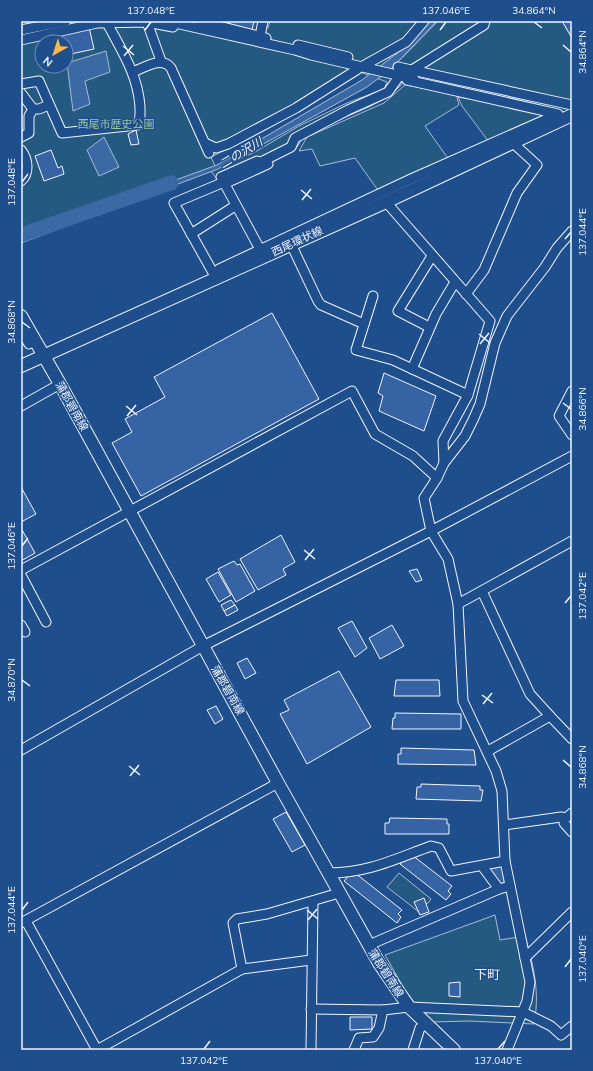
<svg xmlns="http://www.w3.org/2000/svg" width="593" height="1071" viewBox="0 0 593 1071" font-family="Mulish,'Noto Sans JP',sans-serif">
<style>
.green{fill:#245a82;stroke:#a8bbd7;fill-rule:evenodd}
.water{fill:#3b69a3;stroke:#a8bbd7}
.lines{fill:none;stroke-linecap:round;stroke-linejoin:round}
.river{stroke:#3b69a3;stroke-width:15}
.building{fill:#3563a3;stroke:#f2f6ff}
.minor-casing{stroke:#f2f6ff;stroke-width:11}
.major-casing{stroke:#f2f6ff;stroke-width:14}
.minor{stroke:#1f4e8c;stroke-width:9}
.major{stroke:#1f4e8c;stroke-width:12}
.ticks{fill:none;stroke:#f2f6ff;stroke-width:1.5}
.labels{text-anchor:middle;stroke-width:3;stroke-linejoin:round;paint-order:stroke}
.park-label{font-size:11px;fill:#97c8a6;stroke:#1f4e8c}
.street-label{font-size:11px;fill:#f2f6ff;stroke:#1f4e8c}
.water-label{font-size:12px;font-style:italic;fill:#f2f6ff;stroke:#1f4e8c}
.quarter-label{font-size:13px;fill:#f2f6ff;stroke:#1f4e8c}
.neatline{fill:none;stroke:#f2f6ff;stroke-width:1.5}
.ticks-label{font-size:10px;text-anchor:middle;fill:#f2f6ff}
</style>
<rect width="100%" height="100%" fill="#1f4e8c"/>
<g class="green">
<path d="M47 21H261L260 29 268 28 270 21H422L386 57 399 61 438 21H562L572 38V111L492 146 462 106 458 97 491 103 456 94 459 105 425 126 447 157 449 165 382 196 355 158 320 166 312 149 299 151 307 137 384 103 405 85 450 93 404 82 391 95 371 106 305 135 295 150 219 182 211 171 255 152 299 126 347 103 384 89 387 82 360 72 308 106 263 131 211 157 216 168 21 241V25ZM42 42H66V66H42Z"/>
<polygon points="399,873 431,899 428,903 418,906 419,912 387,887"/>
<path d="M495 915 500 940 525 936C534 967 540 993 534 1024L469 1021 430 1022 406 992 385 955Z"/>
</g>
<g class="water">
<polygon points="430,21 437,21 391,69 367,87 218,169 21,243 21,236 217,165 362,80 404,48"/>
<polygon points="106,51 110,72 85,81 90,104 73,111 67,63"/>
<polygon points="104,137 119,167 99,176 87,150"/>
</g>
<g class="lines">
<polyline class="river" points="21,235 171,183"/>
</g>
<g class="building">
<polygon points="216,21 254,21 252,30"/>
<polygon points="562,21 572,21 572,38 565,26"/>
<polygon points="89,27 94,49 66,55 66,42 57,42 56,34"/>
<polygon points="136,130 139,144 131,145 128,134"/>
<polygon points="51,150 58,168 62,166 64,174 44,181 35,156"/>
<polygon points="272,313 319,399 141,496 112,443 132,432 125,419 165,397 154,377"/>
<polygon points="384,373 436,396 424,431 379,411 383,396 378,393"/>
<polygon points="21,487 36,514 21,522"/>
<polygon points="21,528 35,553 21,561"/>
<polygon points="281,535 295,562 283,569 286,575 258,590 240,559"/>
<polygon points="234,561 237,565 240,564 255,591 236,602 218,569"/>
<polygon points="417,569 422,580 416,582 409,571"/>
<polygon points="218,572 231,595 219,602 206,579"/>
<polygon points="231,600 235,605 224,611 221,605"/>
<polygon points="235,605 238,610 227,616 224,611"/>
<polygon points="352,621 367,648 355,657 338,628"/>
<polygon points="392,625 404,646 380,659 369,638"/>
<polygon points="247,658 256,673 245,679 237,663"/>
<polygon points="339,671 371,727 307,764 280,714 289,710 284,700"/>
<polygon points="396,680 439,680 440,696 394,696"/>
<polygon points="216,706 223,719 215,724 207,710"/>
<polygon points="395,713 461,714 461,729 392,729 393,718 395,718"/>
<polygon points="401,748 474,750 476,765 398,764 398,754 401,754"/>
<polygon points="421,784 480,786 480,790 483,790 481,801 416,799 417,787 421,787"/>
<polygon points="286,812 305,845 292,852 273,819"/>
<polygon points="390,818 447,819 447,824 449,824 449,834 385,834 385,823 389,823"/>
<polygon points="412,855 452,886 448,891 451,894 446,900 400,864 405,857"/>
<polygon points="503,866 506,886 501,887 485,869"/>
<polygon points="355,873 402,910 398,914 401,917 397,923 344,881 350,874 353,876"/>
<polygon points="424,898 429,912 420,915 414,902"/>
<polygon points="460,982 460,997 449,996 449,983"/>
<polygon points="350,1017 372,1017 372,1029 350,1030"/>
</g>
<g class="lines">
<g class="minor-casing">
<g id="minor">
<polyline points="166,21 295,50 311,55 414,79"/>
<polyline points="199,21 266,38"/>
<polyline points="147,22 161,61"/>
<polyline points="21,30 66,21"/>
<polyline points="21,40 97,23 147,22 173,27"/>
<polyline points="259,41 263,21"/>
<polyline points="298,45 348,57"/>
<polyline points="363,66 406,42 424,21"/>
<polyline points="398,67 572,105"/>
<polyline points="412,70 484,25 485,21"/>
<path d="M133 72C145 67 162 56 171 68L209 153"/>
<path d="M21 84 39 81 62 133 137 125C141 120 140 114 140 107 138 75 122 51 107 23"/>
<polyline points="21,93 33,109"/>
<polyline points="21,137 29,133 29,116 33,109 39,109 49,105"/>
<polyline points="205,143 216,148 228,144 296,108 358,69"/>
<path d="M21 150C28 159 30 173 21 181"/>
<polyline points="224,184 268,164"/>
<polyline points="386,202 490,321 468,395 443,441 444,463"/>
<polyline points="191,234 235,206"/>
<polyline points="291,244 318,301 321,305 364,324"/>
<polyline points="263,255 221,177 257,161 261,162 291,147 295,138 348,110 388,92 398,78"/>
<polyline points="219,269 413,178 558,114 407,80"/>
<polyline points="216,278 174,203 224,182"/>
<polyline points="466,294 484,270 517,193 537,165 512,142"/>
<polyline points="373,296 356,350 393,360 468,395"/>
<polyline points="429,327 398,311 432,256"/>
<polyline points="21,331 29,344"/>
<polyline points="412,369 436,314 455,282"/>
<polyline points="572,391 559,416 572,435"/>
<polyline points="21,406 60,384"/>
<polyline points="21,570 352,391 375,434 413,456 437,478"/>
<polyline points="21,575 46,622"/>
<polyline points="482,591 530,694 550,716"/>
<polyline points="458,604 572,541"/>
<polyline points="21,625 25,632"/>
<polyline points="21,750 203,646 431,531 572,456"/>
<polyline points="488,751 550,716 572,739"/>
<polyline points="564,818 564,823 572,832"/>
<polyline points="504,825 561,817 566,818 572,813"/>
<polyline points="482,866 499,889"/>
<path d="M329 873C368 873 395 859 431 846L439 848 451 871 505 861"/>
<polyline points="26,921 97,1050"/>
<polyline points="21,923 278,783"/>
<polyline points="369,945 499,889 510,886"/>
<polyline points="525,958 572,912"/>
<polyline points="242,969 233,923 237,919 267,914 339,893"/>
<polyline points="311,1009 383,1010 409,1007 523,1012 551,1026 561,1035 572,1026"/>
<polyline points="97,1050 242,969 311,960"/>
<polyline points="311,1050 313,902"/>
<polyline points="354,1050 359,1038 373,1037 379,1028 383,1010"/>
<polyline points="413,1050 420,1028 426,1024"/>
<polyline points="507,1050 527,1001 530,982 505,861 502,791 496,771 463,701 458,604 448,559 431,531 424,498 437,478 444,463 465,436 473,420 480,404 495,343 507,316 545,267 557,248 572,231"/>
</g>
</g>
<g class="major-casing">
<g id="major">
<polyline points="21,316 60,384 278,783 379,963 409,1007 454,1050"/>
<polyline points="21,366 386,202 572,115"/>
</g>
</g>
<use href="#minor" class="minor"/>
<use href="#major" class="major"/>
</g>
<path class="ticks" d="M534 22 542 28M145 30 151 22M440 30 446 22M563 45 571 52M123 46 134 55M124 56 133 45M22 182 28 174M301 190 312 199M302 200 311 189M565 239 571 232M22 322 30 328M479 334 490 343M480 344 489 333M563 403 571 409M126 406 137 415M127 416 136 405M22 546 28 538M304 550 315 559M305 560 314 549M565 603 571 596M22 680 30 686M482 695 493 703M483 704 492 693M563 760 571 767M129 766 140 775M130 776 139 765M22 910 28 902M307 910 318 919M308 920 317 909M565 967 571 959M204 1049 210 1041M498 1049 505 1041"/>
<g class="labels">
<g class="park-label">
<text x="116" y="128">西尾市歴史公園</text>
</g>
<g class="street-label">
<text transform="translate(297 241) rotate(-25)" y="4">西尾環状線</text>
<text transform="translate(72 406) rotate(61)" y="4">蒲郡碧南線</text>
<text transform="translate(228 690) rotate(60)" y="4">蒲郡碧南線</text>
<text transform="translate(386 973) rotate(57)" y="4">蒲郡碧南線</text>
</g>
<g class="water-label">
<text transform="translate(241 153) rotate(-31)" y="4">二の沢川</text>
</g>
<g class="quarter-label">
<text x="487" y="979">下町</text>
</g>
</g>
<rect width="593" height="1071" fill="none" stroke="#1f4e8c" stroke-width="44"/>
<g transform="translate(54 54) rotate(219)"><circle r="19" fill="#1f4e8c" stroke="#7391ba"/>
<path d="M0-3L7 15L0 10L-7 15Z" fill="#ffb74d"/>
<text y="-6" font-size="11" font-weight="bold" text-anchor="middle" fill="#f2f6ff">N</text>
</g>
<rect x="22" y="22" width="549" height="1027" class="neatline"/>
<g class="ticks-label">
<text x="151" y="14">137.048°E</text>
<text x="446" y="14">137.046°E</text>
<text x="534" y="14">34.864°N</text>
<text transform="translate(582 52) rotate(-90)" y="4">34.864°N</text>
<text transform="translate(11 182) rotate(-90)" y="4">137.048°E</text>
<text transform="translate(582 232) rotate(-90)" y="4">137.044°E</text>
<text transform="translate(11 322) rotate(-90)" y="4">34.868°N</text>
<text transform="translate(582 409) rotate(-90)" y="4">34.866°N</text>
<text transform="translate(11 546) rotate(-90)" y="4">137.046°E</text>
<text transform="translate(582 596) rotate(-90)" y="4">137.042°E</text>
<text transform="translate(11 680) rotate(-90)" y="4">34.870°N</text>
<text transform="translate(582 767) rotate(-90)" y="4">34.868°N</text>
<text transform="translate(11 910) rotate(-90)" y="4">137.044°E</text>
<text transform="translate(582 959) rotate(-90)" y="4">137.040°E</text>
<text x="204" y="1064">137.042°E</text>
<text x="498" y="1064">137.040°E</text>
</g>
</svg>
